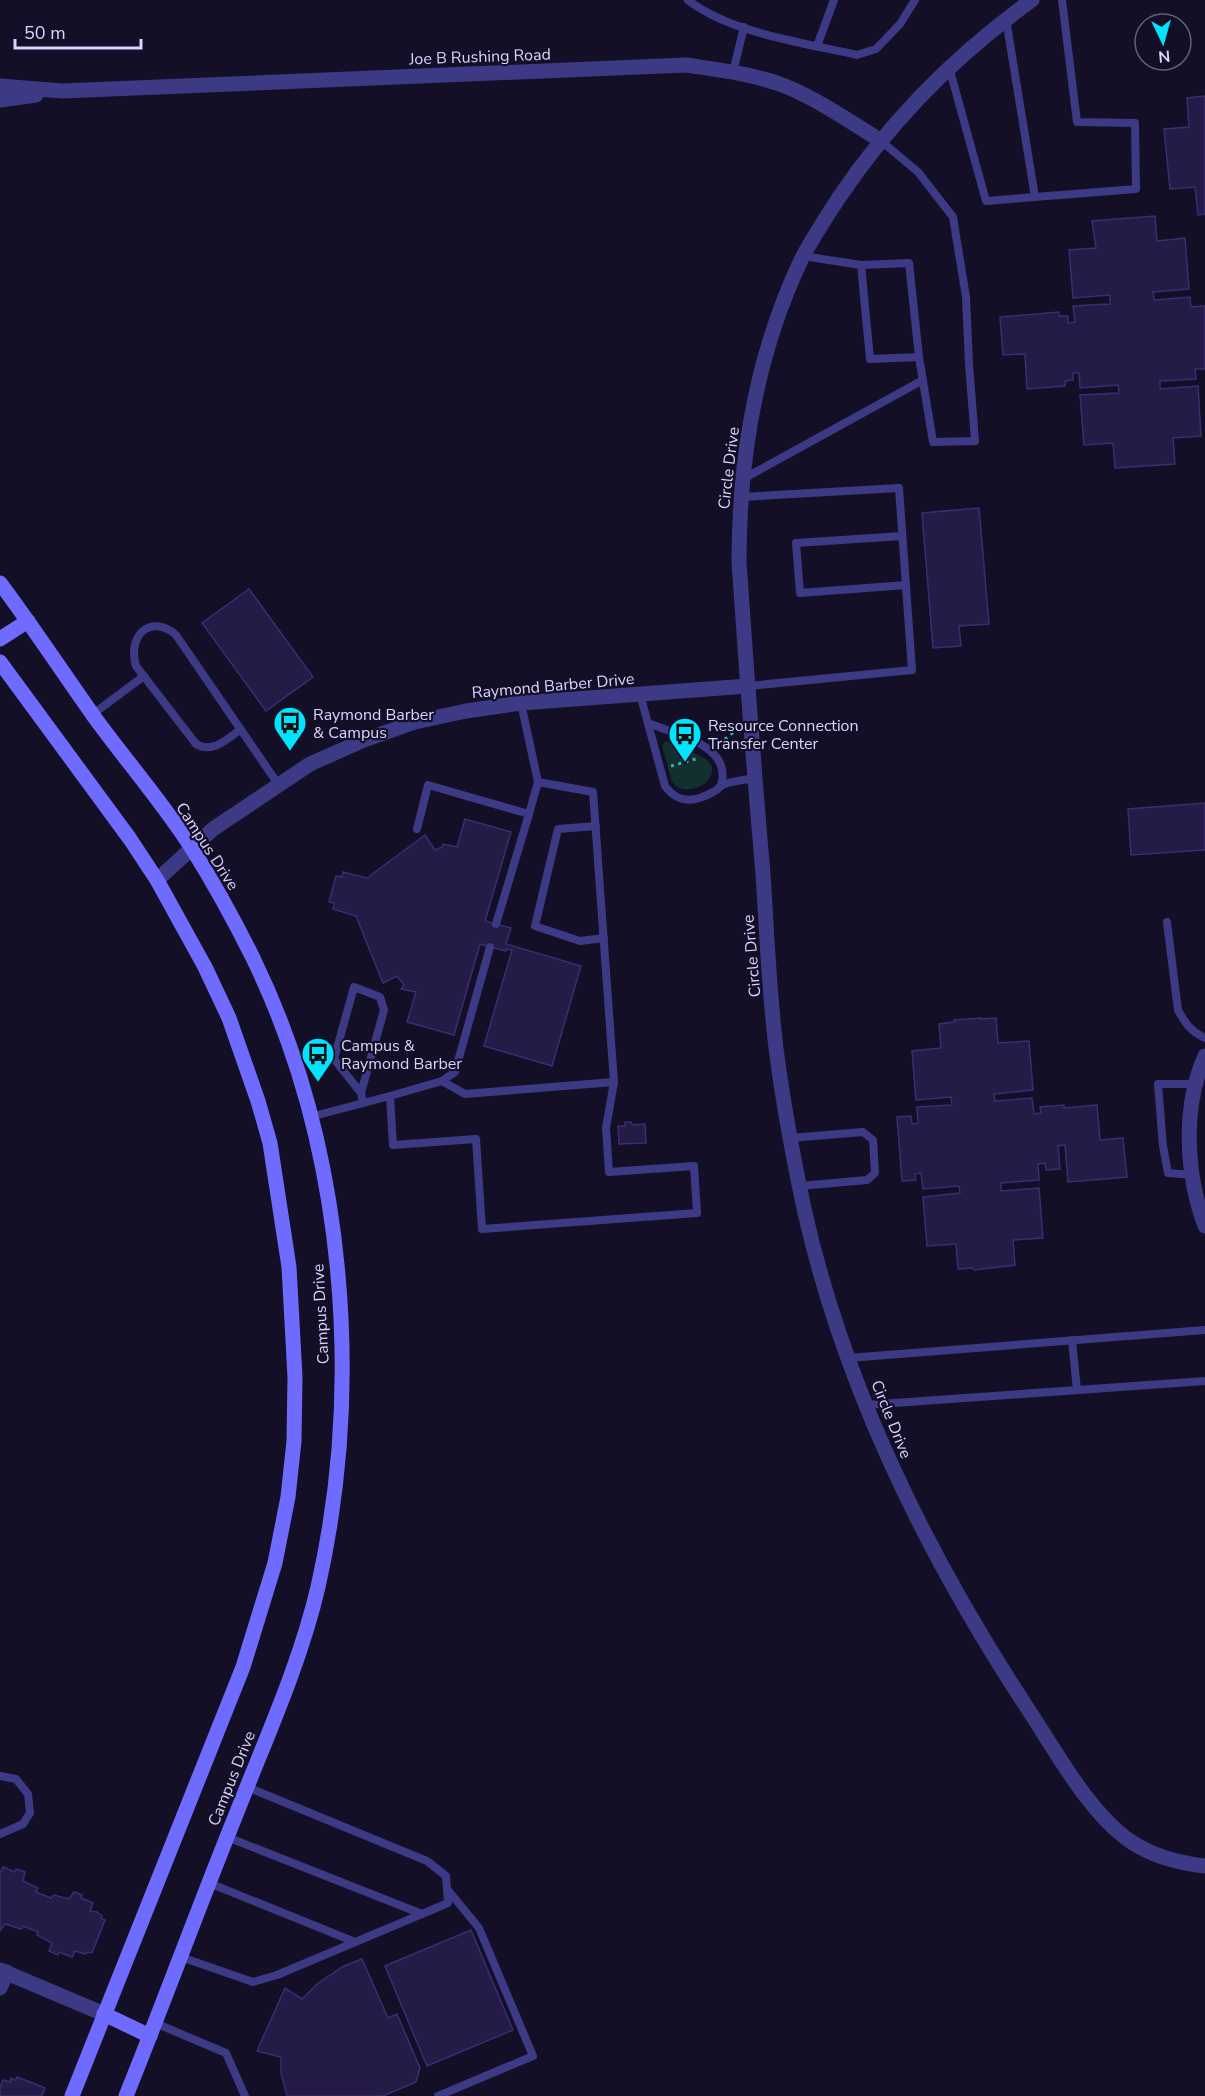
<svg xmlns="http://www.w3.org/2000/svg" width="1205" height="2096" viewBox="0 0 1205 2096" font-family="'Nunito Sans',sans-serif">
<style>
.green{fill:#12302f}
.building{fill:#241b47;stroke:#3b2d73;stroke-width:1.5}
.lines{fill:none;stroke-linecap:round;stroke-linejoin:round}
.path{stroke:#2fb8b0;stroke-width:3;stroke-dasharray:3 4.5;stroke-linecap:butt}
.service{stroke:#3d3a85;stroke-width:8}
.minor{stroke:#3d3a85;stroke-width:15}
.tertiary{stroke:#3d3a85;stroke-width:15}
.secondary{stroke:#6f6bff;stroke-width:15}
.labels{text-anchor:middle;stroke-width:4.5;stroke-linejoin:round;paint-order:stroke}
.street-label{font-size:16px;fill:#d9d4ff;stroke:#130f26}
.poi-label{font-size:16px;fill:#d9d4ff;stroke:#130f26;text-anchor:start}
</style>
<rect width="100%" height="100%" fill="#130f26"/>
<path class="green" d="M665 741C676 745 699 754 708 761 725 777 687 802 672 782L662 746Z"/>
<g class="building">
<polygon points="1205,96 1205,214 1198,215 1195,187 1170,189 1164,129 1189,127 1187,98"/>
<polygon points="1155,216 1157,241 1185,238 1189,289 1153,292 1154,300 1190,297 1191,307 1205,306 1205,369 1195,369 1196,379 1160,381 1160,389 1198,386 1201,436 1173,438 1175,464 1115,468 1113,443 1084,445 1080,395 1119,393 1118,385 1080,388 1079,373 1073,373 1073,380 1065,381 1065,386 1027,389 1025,354 1003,355 1000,317 1059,312 1059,316 1068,316 1068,323 1075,322 1073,306 1110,304 1110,295 1073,298 1069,250 1096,248 1092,221"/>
<polygon points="979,508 989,624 959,626 961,646 933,648 922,513"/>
<polygon points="249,589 313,677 266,711 202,623"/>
<polygon points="1205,803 1205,850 1131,855 1128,809"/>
<polygon points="465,819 511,832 485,921 511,928 506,944 581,966 552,1066 484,1046 512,950 506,949 506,951 480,944 454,1035 407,1022 416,992 401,989 404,985 397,976 383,983 356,916 333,909 334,903 329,902 336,876 342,877 343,872 367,878 425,835 435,850 442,847 443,844 457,847"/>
<polygon points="981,1018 981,1019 996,1018 998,1043 1029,1041 1033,1090 994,1094 995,1101 1032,1098 1034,1114 1041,1113 1040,1107 1064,1105 1064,1108 1097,1105 1100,1140 1123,1138 1127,1177 1068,1182 1065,1145 1058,1146 1060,1169 1046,1170 1045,1163 1038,1164 1039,1180 1001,1183 1001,1191 1039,1188 1043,1238 1013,1240 1015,1265 974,1270 973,1268 958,1269 956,1244 927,1246 923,1197 960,1193 959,1186 923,1189 921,1173 915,1174 916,1180 902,1181 897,1117 911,1116 912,1124 918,1123 917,1107 952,1105 951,1097 916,1100 912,1051 941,1048 939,1024 954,1022 954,1020"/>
<polygon points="625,1122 631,1122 632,1125 645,1124 646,1143 619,1144 618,1126 625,1126"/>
<polygon points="3,1867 15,1872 16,1869 25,1872 23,1881 38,1888 36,1892 51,1898 54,1895 69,1899 74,1892 82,1895 81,1898 93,1903 90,1911 97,1912 102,1916 101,1918 105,1920 92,1953 87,1952 86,1954 75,1951 72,1957 59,1952 58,1955 49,1951 52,1943 37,1935 38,1932 23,1926 21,1929 5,1924 0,1931 0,1873"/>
<polygon points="471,1930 513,2030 427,2066 385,1966"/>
<polygon points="362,1959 388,2018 397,2014 420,2068 416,2082 383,2096 287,2096 281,2073 281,2057 257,2051 285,1988 302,1999 317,1984 342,1967"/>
<polygon points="17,2077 45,2088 42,2096 0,2096 0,2088 3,2080 10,2082 11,2078 16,2080"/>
</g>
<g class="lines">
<g class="path">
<polyline points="719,744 735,731"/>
<polyline points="671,766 699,758"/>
</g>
<g class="service">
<path d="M688 0C730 33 805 43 857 55L876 49 900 24 915 0"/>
<polyline points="1006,19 1035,197"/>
<polyline points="817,46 834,0"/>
<polyline points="949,67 986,201 1136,189 1135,123 1077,122 1062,0"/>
<polyline points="733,72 744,27"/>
<polyline points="803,256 861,265 870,359 919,357 933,442 975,441 969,364 966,297 953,217 918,172 881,141"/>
<polyline points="861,265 909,263 919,357"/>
<polyline points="743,479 923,380"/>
<polyline points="742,497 899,488 912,670 748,686"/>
<polyline points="902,536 796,543 800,593 906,585"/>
<path d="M640 694 665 786C679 805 696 802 715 791 719 789 718 787 722 785 732 781 745 780 755 778"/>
<polyline points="93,714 144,676"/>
<path d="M648 723C677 735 733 745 721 786"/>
<path d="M241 729C227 739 213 754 196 744L136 666C127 636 150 613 176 635L278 784"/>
<polyline points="596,826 558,829 535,926 580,941 604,938"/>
<polyline points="417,829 428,785 529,814 538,782 521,703"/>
<path d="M1167 922 1178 1010C1185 1023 1191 1032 1205 1038"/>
<polyline points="496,924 529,814"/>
<polyline points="442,1081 455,1072 490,947"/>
<polyline points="361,1093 334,1059 354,987 380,997 384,1010 361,1093 363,1103"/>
<polyline points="390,1096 442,1081 465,1094 614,1082"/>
<polyline points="310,1117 390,1096 393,1145 476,1139 482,1229 697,1213 694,1166 609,1172 606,1128 614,1082 593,792 538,782"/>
<polyline points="791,1138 863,1132 873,1140 875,1173 867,1180 800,1186"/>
<polyline points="1193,1175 1168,1173 1163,1146 1158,1084 1196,1084"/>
<polyline points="1072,1340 1077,1390"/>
<polyline points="848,1358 1205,1330"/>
<polyline points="866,1405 1205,1381"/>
<polyline points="0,1776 16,1779 28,1794 30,1813 23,1824 0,1834"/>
<polyline points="227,1837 422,1914"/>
<polyline points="209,1883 355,1942"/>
<polyline points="181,1957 253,1982 277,1975 448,1903 446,1876 427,1861 247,1787"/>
<polyline points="155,2023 226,2053 245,2096"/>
<polyline points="438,2096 533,2056 479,1928 447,1889"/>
</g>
<g class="minor">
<path d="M1032 0C957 54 892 119 840 196 827 216 813 237 802 258 757 352 739 458 739 562 746 666 754 770 763 874 767 934 769 996 777 1056 784 1108 794 1162 805 1213 845 1389 926 1553 1024 1703 1053 1746 1087 1811 1130 1841 1152 1856 1178 1863 1205 1866"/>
<polyline points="157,880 213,829 310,764 364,740 415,722 466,711 521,703 748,686"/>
<path d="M1205 1056C1182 1108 1186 1174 1205 1226"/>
<polyline points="0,1970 104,2014"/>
<polyline points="0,1988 7,1972"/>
</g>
<g class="tertiary">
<path d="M0 86 62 91 686 65C719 70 754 74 785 86 819 100 851 122 881 141"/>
<polyline points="0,100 36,95"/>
</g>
<g class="secondary">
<path d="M0 583C33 627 63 673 95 718 127 762 164 804 193 850 215 885 235 922 253 958 345 1147 364 1383 318 1587 300 1664 266 1738 237 1812 199 1906 164 2002 126 2096"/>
<polyline points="0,639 28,621"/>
<polyline points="0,662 130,839 157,880 205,967 229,1018 258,1101 270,1143 289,1267 295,1377 294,1441 288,1497 275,1563 243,1667 72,2096"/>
<polyline points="104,2014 150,2036"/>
</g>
</g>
<defs>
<g id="bus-pin" transform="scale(1.725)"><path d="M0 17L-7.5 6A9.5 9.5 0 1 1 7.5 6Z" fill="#00e5ff" stroke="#130f26"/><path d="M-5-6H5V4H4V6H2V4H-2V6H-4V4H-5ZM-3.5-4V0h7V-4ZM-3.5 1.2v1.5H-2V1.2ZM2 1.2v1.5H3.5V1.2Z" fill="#111"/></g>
</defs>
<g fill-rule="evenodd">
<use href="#bus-pin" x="290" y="723"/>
<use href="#bus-pin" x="685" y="734"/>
<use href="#bus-pin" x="318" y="1054"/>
</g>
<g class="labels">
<g class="street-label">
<text transform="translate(480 56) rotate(-2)" y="6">Joe B Rushing Road</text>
<text transform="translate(728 468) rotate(-83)" y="6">Circle Drive</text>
<text transform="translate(553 685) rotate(-5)" y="6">Raymond Barber Drive</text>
<text transform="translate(208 846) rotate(57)" y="6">Campus Drive</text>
<text transform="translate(751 956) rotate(-95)" y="6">Circle Drive</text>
<text transform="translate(320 1314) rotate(-93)" y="6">Campus Drive</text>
<text transform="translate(892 1419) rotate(68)" y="6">Circle Drive</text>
<text transform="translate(231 1778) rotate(-68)" y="6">Campus Drive</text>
</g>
<g class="poi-label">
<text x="313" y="720">Raymond Barber<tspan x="313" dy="18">&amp; Campus</tspan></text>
<text x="708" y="731">Resource Connection<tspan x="708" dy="18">Transfer Center</tspan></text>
<text x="341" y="1051">Campus &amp;<tspan x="341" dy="18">Raymond Barber</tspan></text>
</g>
</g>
<g transform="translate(1163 42) rotate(175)"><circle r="28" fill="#130f26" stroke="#625e7d" stroke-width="1.5"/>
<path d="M0-4.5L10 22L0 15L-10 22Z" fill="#00e5ff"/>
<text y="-9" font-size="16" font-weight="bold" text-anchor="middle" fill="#d9d4ff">N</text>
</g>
<path d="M15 39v9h126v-9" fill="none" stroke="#d9d4ff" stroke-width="3"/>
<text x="24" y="39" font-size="18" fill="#d9d4ff" stroke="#130f26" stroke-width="4.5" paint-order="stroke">50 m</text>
</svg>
